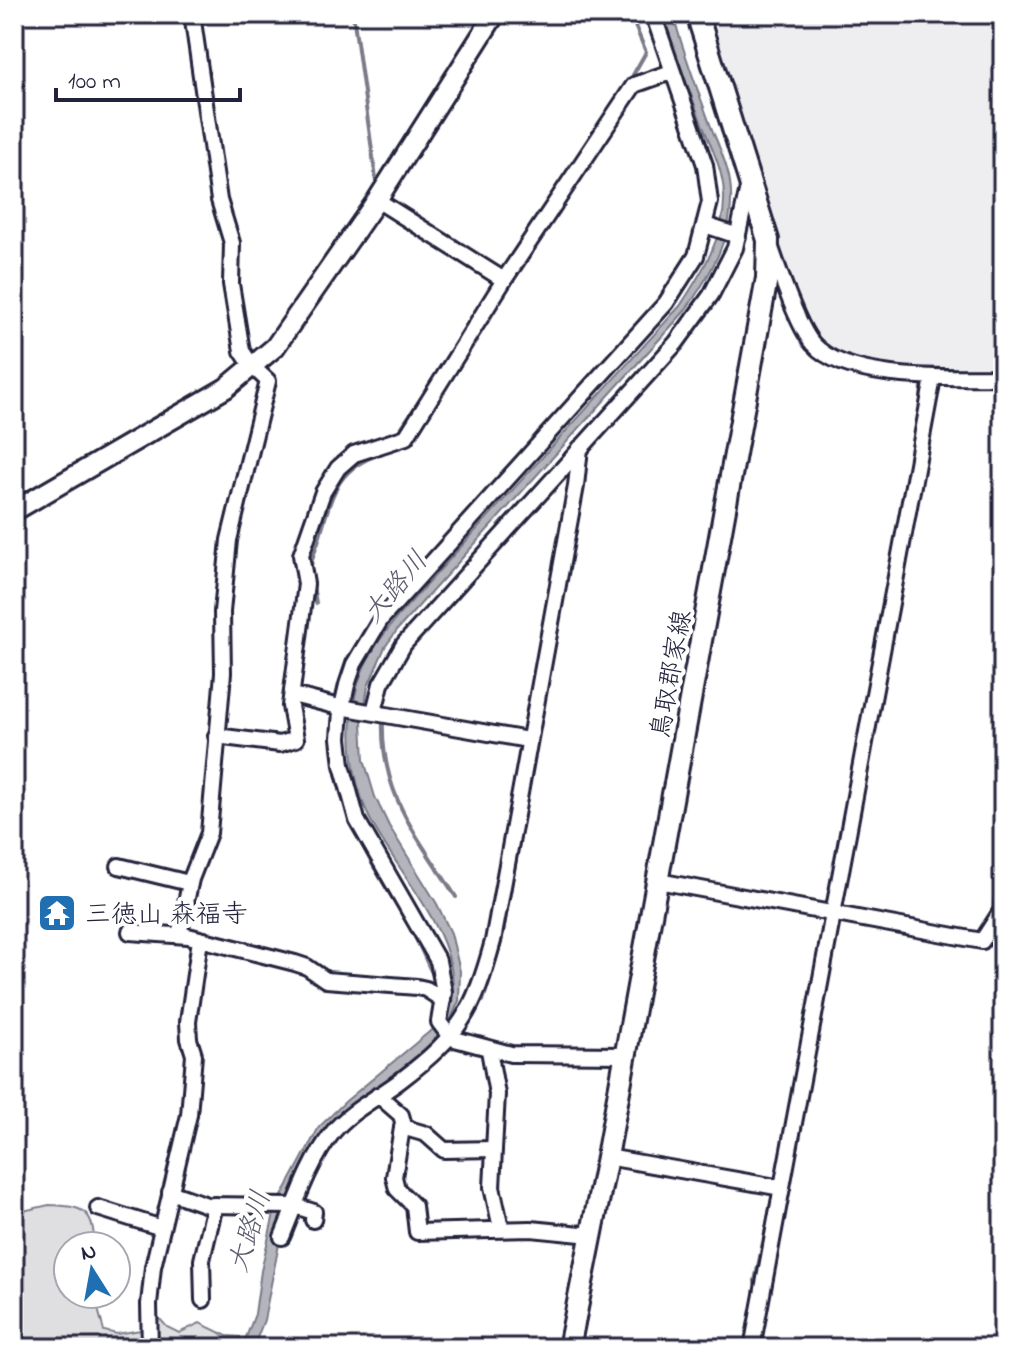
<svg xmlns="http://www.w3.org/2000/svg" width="1017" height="1362" viewBox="0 0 1017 1362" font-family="'Indie Flower','Klee One',sans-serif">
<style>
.built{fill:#eeeef1}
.green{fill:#dfdfe2;stroke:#80808e;stroke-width:2}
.water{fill:#b4b4bc;stroke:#7a7a88;stroke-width:2}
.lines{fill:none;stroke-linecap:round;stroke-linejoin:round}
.stream{stroke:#7a7a88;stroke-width:4}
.minor-casing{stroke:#22223b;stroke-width:20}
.tertiary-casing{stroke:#22223b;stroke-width:24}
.secondary-casing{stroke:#22223b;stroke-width:26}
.minor{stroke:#fff;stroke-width:14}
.tertiary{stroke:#fff;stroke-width:18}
.secondary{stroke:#fff;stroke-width:20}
.labels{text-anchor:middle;stroke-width:8;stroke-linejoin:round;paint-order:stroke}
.street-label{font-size:26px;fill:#22223b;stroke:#fff}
.poi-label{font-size:26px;fill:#22223b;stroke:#fff;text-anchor:start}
.water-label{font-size:28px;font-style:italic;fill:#5c5c6f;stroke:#fff}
</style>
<rect width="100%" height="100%" fill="#fff"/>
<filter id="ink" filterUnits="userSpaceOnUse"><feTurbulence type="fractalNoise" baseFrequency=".0125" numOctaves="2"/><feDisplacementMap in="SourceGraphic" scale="16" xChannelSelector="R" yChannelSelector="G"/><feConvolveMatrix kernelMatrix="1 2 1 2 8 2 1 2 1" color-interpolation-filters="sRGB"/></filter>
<g filter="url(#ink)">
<polygon class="built" points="706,14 1003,14 1003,374 876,369 820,348 789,290"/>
<g class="green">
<path d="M49 1205C83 1206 95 1210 94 1246H68V1294H94L104 1331 117 1334 147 1329 148 1348H14V1213Z"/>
<polygon points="159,1318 167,1327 179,1333 200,1323 227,1336 240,1337 239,1348 153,1348 151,1323"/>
</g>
<g class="water">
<path d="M663 14H673C683 52 697 88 710 124 717 143 727 162 730 182 737 230 711 275 684 312L398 629 385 647 368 686 362 723 364 760 375 797 389 826 437 904 451 933 460 971 459 1001 443 1037 407 1068 335 1123 281 1234 264 1320 253 1348H242L255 1314 261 1271 275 1209 319 1127 346 1101 429 1032 446 1022C477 950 398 877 369 817 349 774 345 717 362 672 370 651 385 633 398 616L680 306C701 274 726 235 724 194 723 170 711 146 702 124 688 87 674 51 663 14Z"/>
<path d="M758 177C774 217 797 331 834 351 860 364 896 366 925 369V371C897 368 860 368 835 354 795 331 771 220 758 177Z"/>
<polygon points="921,385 923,385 919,426 831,903 828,903 918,425"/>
<path d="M333 712 332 745 336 774 351 825 425 953 437 983C431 977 420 947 413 935 373 865 321 797 333 712Z"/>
<polygon points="772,1194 757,1287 743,1348 755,1287 754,1281"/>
</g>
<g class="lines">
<g class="stream">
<polyline points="353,14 376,179"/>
<polyline points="630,14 646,52 633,75"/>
<polyline points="582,150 622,90"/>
<polyline points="399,431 440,370"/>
<polyline points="584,470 588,448"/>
<path d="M311 571C310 557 317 548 320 535 332 495 337 467 381 454"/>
<polyline points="312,580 316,603"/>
<path d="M383 719C380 795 418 837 456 897"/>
<polyline points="483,1001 501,943 532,769"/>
<polyline points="443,1052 452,1048"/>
</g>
<g class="minor-casing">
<g id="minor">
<polyline points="377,200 504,280"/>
<polyline points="705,225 738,236"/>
<path d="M771 248C779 271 798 327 813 344 848 383 954 377 1003 377"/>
<polyline points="293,695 335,706 528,740"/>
<polyline points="374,712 381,684 404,644 676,343 711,295 735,248 749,183"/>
<polyline points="216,736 280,744 296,739 290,706 306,584 301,555 323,492 338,468 354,454 406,437 504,280 634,85 671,72"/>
<polyline points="119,866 189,883"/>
<polyline points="658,881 982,941 1002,910 1003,897"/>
<polyline points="130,932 188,936 295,963 307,967 326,980 417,987 426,989 443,1000"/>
<polyline points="179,935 191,879 209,833 223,673 222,612 229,540 268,381 252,366 242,351 231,284 232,243 219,200 192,14"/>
<polyline points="489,1050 497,1094 492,1187 501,1228"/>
<polyline points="625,1055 511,1054 451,1038 439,1022 444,992 438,961 357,820 342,765 339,738 341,711 347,685 354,664 381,619 666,303 696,256 710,202 705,165 653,14"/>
<polyline points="378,1095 401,1115 403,1122 394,1177 397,1189 414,1206 417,1232 531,1229 591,1235"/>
<polyline points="402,1127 426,1134 444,1150 494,1149"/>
<polyline points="607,1157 782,1188"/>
<polyline points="170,1192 207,1205 295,1206 314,1212 313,1220"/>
<polyline points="98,1208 162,1228"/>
<path d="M282 1237C297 1201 309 1163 333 1132 350 1111 379 1097 401 1080 460 1035 474 1011 493 941L576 486 580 448"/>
<polyline points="203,1300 202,1260 215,1205"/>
<polyline points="150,1348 149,1304 153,1267 189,1115 194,1055 189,1039 188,1022 200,940"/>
<polyline points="752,1348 933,378"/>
</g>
</g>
<g class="tertiary-casing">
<polyline id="tertiary" points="14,511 226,388 275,347 377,200 495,14"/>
</g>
<g class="secondary-casing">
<polyline id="secondary" points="569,1348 607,1157 767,278 768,240 697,14"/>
</g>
<use href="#minor" class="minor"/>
<use href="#tertiary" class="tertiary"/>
<use href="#secondary" class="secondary"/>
</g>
</g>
<defs>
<g id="temple-square" transform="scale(2)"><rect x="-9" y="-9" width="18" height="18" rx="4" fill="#1f6fb2" stroke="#fff"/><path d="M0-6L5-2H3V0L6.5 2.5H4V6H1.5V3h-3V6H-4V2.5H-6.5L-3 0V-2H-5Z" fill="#fff"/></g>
</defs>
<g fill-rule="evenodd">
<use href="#temple-square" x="57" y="913"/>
</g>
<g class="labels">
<g class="street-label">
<text transform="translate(670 674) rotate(-80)" y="9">鳥取郡家線</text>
</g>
<g class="poi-label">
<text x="85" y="922">三徳山 森福寺</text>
</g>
<g class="water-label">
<text transform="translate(394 586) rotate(-50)" y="10">大路川</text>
<text transform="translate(248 1231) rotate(-73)" y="10">大路川</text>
</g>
</g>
<rect width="1017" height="1362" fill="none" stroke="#fff" stroke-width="48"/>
<rect x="24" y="24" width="969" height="1314" fill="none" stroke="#22223b" stroke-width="3" filter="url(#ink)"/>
<g transform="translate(92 1270) rotate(349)"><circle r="38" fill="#ffffff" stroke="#a7a7b1" stroke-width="2"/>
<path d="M0-6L14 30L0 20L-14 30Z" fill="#1f6fb2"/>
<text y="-12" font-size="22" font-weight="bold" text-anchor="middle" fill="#22223b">N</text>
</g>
<path d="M56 88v12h184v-12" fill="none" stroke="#22223b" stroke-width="4"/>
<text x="68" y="88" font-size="24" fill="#22223b" stroke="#ffffff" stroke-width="6" paint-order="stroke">100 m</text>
</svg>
